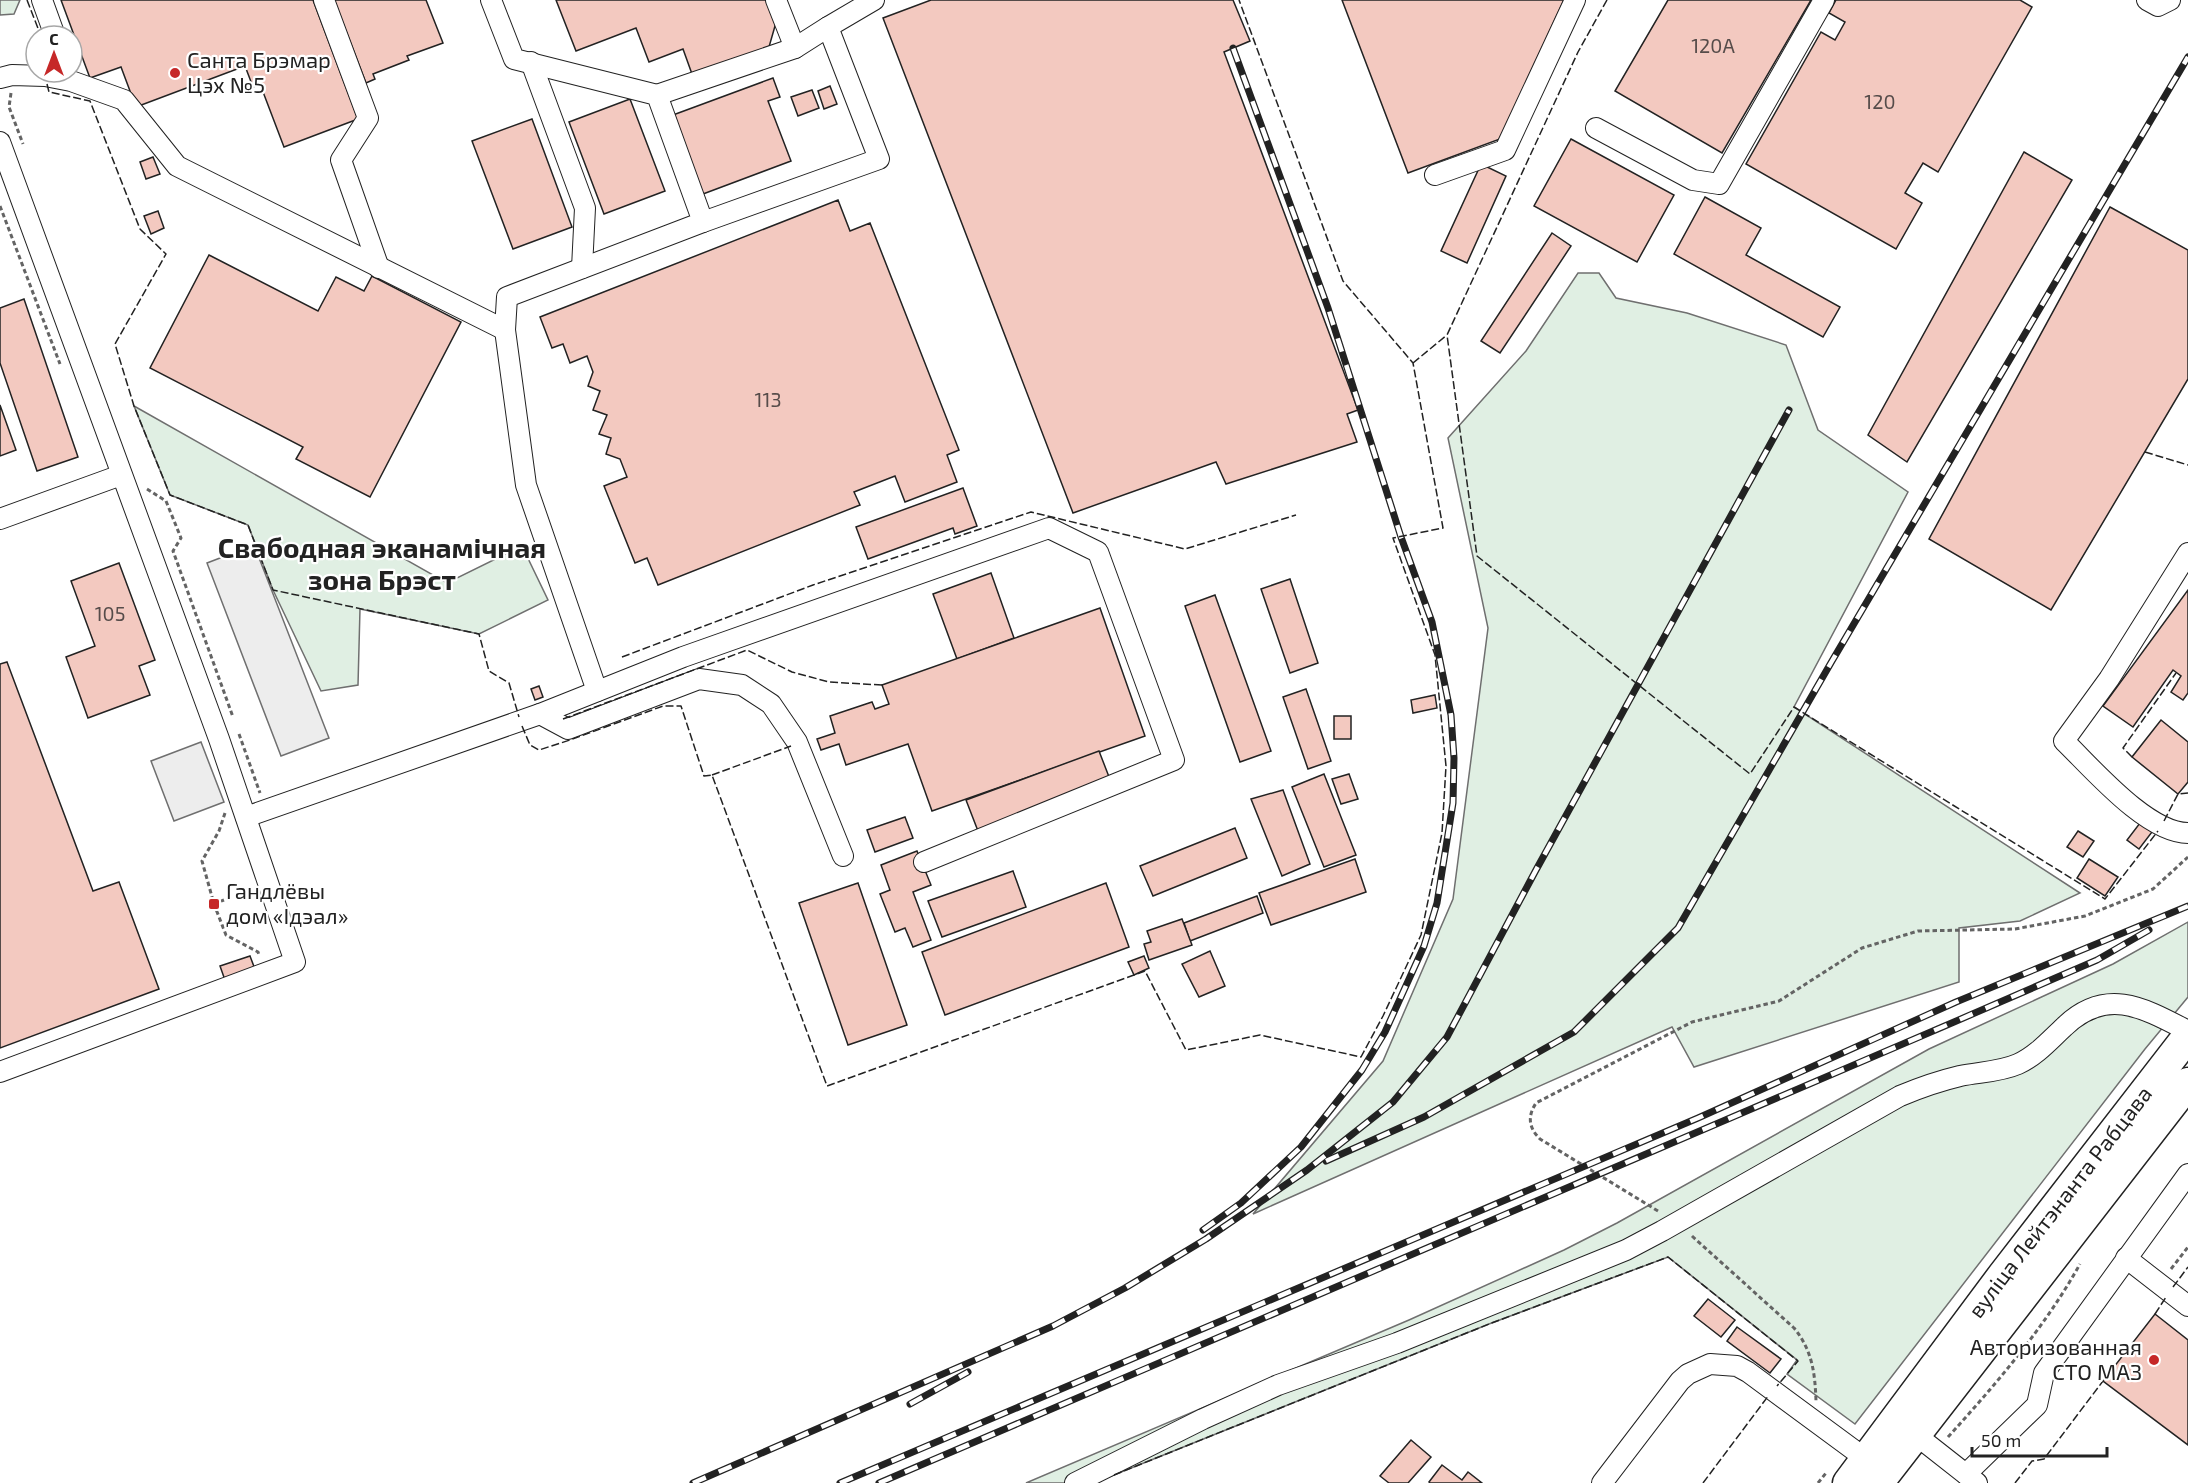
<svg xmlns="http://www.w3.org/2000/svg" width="2188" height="1483" viewBox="0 0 2188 1483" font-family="'Exo 2',sans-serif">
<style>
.green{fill:#e0efe3;stroke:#6f6f6f;stroke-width:1.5}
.parking{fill:#ededed;stroke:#6f6f6f;stroke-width:1.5}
.building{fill:#f3c9c0;stroke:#222;stroke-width:1.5}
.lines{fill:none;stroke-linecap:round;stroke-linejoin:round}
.minor-casing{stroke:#222;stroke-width:22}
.highway-casing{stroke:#222;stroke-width:33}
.path{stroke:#646464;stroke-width:3;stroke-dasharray:4.5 3;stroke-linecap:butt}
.minor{stroke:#fff;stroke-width:20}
.highway{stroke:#fff;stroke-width:30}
.rail-casing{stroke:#222;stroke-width:7}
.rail{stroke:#fff;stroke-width:4.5;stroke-dasharray:14;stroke-linecap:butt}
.fence{stroke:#222;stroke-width:1.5;stroke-dasharray:8 3;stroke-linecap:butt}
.poi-dot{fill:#c62828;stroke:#fff;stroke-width:2}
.labels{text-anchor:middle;stroke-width:4.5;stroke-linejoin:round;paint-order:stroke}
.number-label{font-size:20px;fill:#564c4a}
.poi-label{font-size:22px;fill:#222;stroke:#fff;text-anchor:start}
.street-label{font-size:22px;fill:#222;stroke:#fff}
.district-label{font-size:28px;font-weight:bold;fill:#222;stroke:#fff}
</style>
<rect width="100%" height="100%" fill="#fff"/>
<g class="green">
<polygon points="0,0 20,0 14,14 0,15"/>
<polygon points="1578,273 1599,273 1616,298 1687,313 1786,345 1818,430 1908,492 1794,707 2080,893 2020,921 1959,928 1959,982 1694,1067 1672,1027 1253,1214 1383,1061 1453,899 1488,628 1448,438 1526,351"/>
<polygon points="134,406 447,583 522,546 548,600 479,634 360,609 358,685 321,691 273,590 248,525 170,495"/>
<polygon points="2188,922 2188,997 2145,1049 1855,1424 1787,1374 1797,1360 1668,1257 1489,1324 1094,1483 1026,1483 1409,1320 1564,1250 1617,1223 1929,1049 2113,964"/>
</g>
<g class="parking">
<polygon points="254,545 329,738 281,756 207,563"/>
<polygon points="201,742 224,802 174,821 151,761"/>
</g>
<g class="building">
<polygon points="61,0 313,0 358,119 284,147 260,84 253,87 245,66 136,107 121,67 90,78"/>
<polygon points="334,0 426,0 443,43 407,56 409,60 373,74 375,79 366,83"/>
<polygon points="556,0 769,0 777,19 769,47 692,74 683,49 649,62 636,28 576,51"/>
<polygon points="931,0 1233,0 1250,41 1224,52 1358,410 1347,414 1357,442 1226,484 1216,462 1073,513 883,18"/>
<polygon points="1342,0 1564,0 1500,139 1408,173"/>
<polygon points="1668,0 1811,0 1722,153 1615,91"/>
<polygon points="1836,0 2020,0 2032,7 1938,172 1923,163 1905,193 1922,203 1896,249 1746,164 1821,32 1835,40 1845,22 1829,13"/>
<polygon points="773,78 780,97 768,101 791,161 703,194 673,115"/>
<polygon points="830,86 837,104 824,109 818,91"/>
<polygon points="812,90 819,108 798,116 791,97"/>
<polygon points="630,99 665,191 604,214 569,122"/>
<polygon points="532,119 572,227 513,249 472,141"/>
<polygon points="1571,139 1674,195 1637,262 1534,206"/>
<polygon points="2024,152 2072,180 1907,462 1868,435"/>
<polygon points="153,157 160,174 146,179 140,162"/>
<polygon points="1481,164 1506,176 1467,263 1441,251"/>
<polygon points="1705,197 1761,228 1746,255 1840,307 1823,337 1674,254"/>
<polygon points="838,200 850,231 870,223 959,450 947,455 957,482 905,502 895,476 854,492 860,505 658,585 647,558 635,563 604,486 627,477 620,459 606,454 611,438 599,434 607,415 593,410 600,391 588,386 593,372 587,356 570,363 563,344 552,348 540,317"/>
<polygon points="2110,207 2188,250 2188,379 2051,610 1929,539"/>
<polygon points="158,211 164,228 151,234 144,216"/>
<polygon points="1552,233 1571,246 1500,353 1481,341"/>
<polygon points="209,255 318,311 336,277 364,291 372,276 461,322 370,497 296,459 303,447 150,368"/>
<polygon points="24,299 78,457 37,471 0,363 0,308"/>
<polygon points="0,405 16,450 0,456"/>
<polygon points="963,488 977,526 955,534 953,528 868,559 856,527"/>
<polygon points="119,563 155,660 139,666 150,695 88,718 66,657 95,646 71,581"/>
<polygon points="991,573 1014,638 957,659 933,594"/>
<polygon points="1290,579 1318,663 1290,673 1261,589"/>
<polygon points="2188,590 2188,693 2183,700 2171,692 2181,676 2173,670 2133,727 2103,706"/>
<polygon points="1215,595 1271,751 1240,762 1185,606"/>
<polygon points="1100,608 1145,736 932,811 908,744 846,765 839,744 821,750 817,739 835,733 830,716 872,702 875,709 889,704 882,685"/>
<polygon points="7,662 93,891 119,882 159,989 0,1048 0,664"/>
<polygon points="539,686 543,697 535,700 531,689"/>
<polygon points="1306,689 1331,761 1308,769 1283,697"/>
<polygon points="1435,695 1437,708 1413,713 1411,700"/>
<rect x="1334" y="716" width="17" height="23"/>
<polygon points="2161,720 2188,742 2188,782 2178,794 2132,757"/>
<polygon points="1099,751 1111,782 978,831 966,800"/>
<polygon points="1324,774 1356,855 1324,867 1292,787"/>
<polygon points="1349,774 1358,799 1341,804 1332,779"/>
<polygon points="1283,790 1310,864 1282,876 1251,799"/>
<polygon points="905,817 913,838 875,852 867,830"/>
<polygon points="2140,823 2152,832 2139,849 2127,840"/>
<polygon points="1235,828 1247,858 1153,896 1140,866"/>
<polygon points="2078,831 2094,841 2083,857 2067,847"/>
<polygon points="917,851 931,885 913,892 931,940 913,947 905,928 895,932 880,894 890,890 881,865"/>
<polygon points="1355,859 1366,892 1271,925 1259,893"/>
<polygon points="2089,859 2118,877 2105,896 2077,878"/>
<polygon points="1013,871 1026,907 942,937 928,901"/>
<polygon points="858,883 907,1025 848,1045 799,903"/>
<polygon points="1106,883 1129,947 945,1015 922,952"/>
<polygon points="1257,896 1263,913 1190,941 1184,923"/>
<polygon points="1182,919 1192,945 1149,960 1144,944 1151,942 1147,931"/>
<polygon points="1210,951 1225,986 1199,997 1182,964"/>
<polygon points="250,956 256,972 226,983 220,966"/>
<polygon points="1144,956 1149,968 1134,975 1128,962"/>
<polygon points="1708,1299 1735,1320 1721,1337 1694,1316"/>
<polygon points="2155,1314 2188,1340 2188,1445 2103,1381"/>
<polygon points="1737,1327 1781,1359 1770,1373 1727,1341"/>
<polygon points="1411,1440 1431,1457 1408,1483 1389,1483 1380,1476"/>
<polygon points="1442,1465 1462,1480 1468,1472 1482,1483 1430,1483 1429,1482"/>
</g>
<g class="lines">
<g class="minor-casing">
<g id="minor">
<polyline points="42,0 55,36"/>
<polyline points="324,0 368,118 341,160 379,268"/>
<polyline points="491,0 514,59 657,95 703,222 507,297 505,330 526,485 597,691"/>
<polyline points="776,0 795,48"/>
<polyline points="2147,0 2158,6 2170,0"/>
<polyline points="531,62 585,208 582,268"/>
<polyline points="0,78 12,75 45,76 71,81 124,100 177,166 505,330"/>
<polyline points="657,95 795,48 828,27"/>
<polyline points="1596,128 1693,180 1719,184 1824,0"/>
<polyline points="0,142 219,739 295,962 0,1072"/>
<polyline points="1435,175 1505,150 1575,0"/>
<polyline points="703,222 879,159 828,27 874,0"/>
<polyline points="0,519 121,475"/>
<path d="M2188 553 2109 679 2064 741C2092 768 2147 833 2188 833"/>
<polyline points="540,714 568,729 699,679 742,685 771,704 797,742 843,856"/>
<polyline points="246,817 540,714 683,657 1049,528 1098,552 1174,760 924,862"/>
<polyline points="2126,1258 2188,1306"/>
<polyline points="1907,1428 1977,1483"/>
<polyline points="1966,1474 2037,1405 2044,1373 2188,1174"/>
<path d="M1075 1483 1203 1419 1278 1385 1397 1343 1626 1250 1662 1231 1900 1096C1919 1088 1939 1081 1960 1076 1979 1072 2000 1072 2018 1064 2036 1056 2050 1040 2064 1027 2106 986 2144 1008 2188 1031"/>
<polyline points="1602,1483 1680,1381 1688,1374 1710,1364 1737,1366 1748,1372 1866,1459"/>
</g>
</g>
<g class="highway-casing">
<g id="highway">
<path id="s1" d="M1848 1483 2003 1275 2188 1036"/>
<polyline points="1878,1483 2188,1083"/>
</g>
</g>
<g class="path">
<polyline points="11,93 9,107 23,144"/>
<polyline points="0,206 60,364"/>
<polyline points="147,489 166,501 181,538 173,551 233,717"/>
<polyline points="239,734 260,793"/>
<polyline points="225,813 219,831 202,861 214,904 226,935 258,952 259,955"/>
<polyline points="214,904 224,900"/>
<path d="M1658 1211 1540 1139C1529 1128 1527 1117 1536 1103L1692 1022 1779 1001 1862 948 1918 931 2015 929 2085 916 2153 889 2188 857"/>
<path d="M1692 1236 1794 1328C1812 1350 1815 1372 1816 1401"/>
<polyline points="2171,1269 2188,1247"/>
<path d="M1948 1437C1997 1383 2045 1327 2080 1264"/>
<polyline points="1818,1483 1826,1473"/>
</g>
<use href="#minor" class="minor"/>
<use href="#highway" class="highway"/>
<g class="rail-casing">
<g id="rail">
<polyline points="1326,1161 1424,1117 1574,1032 1678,928 1832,661 2188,57"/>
<polyline points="1203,1230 1241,1203 1301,1147 1362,1070 1385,1032 1424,946 1437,903 1453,803 1454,758 1451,715 1432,622 1401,537 1328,308 1233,48"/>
<polyline points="910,1404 968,1372"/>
<polyline points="693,1483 1053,1326 1125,1288 1206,1239 1307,1170 1393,1102 1447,1037 1536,870 1789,410"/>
<polyline points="840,1483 1698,1118 1956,1002 2188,906"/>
<polyline points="879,1483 1954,1022 2097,960 2149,930"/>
</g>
</g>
<use href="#rail" class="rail"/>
<g class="fence">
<polyline points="27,0 41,36"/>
<polyline points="1607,0 1578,52 1447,335 1477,556 1750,774 1794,707 2105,899 2158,831"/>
<polyline points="47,84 49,92 90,101 140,229 166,254 115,344 134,406 170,495 248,525 273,590 479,634 489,671 509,683 519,717"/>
<polyline points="1413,363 1447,335"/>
<polyline points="2145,452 2188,465"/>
<polyline points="622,657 813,585 1031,512 1185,549 1296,515"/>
<polyline points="563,719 747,650 792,672 829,682 882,685"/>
<polyline points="522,726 530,745 539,750 570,740 663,706 681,706 704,776 712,775 827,1086 1145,971 1186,1050 1260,1035 1361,1057 1383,1016 1421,935 1442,833 1446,766 1435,655 1393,538 1443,528 1413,363 1343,281 1239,0"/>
<polyline points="2132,757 2123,748 2176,673"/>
<polyline points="712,775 791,746"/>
<polyline points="2164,821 2178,794 2188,793"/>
<polyline points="2173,1287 2188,1267"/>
<polyline points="2155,1314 2166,1297"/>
<polyline points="1114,1475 1489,1324 1668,1257 1798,1361 1777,1386"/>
<polyline points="1703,1483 1769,1395"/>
<polyline points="2015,1483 2032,1461 2044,1459 2103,1381"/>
</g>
</g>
<g class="poi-dot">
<circle cx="175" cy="73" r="6"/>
<rect x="208" y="898" width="12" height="12" rx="3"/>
<circle cx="2154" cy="1360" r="6"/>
</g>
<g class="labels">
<g class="number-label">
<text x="1713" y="53">120А</text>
<text x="1880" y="109">120</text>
<text x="768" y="407">113</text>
<text x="110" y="621">105</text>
</g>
<g class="poi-label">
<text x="187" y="68">Санта Брэмар<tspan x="187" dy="25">Цэх №5</tspan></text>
<text x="226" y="899">Гандлёвы<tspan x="226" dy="25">дом «Ідэал»</tspan></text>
<text x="2142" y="1355" text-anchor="end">Авторизованная<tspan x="2142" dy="25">СТО МАЗ</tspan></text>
</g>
<g class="street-label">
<text dy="8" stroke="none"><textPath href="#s1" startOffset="352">вуліца Лейтэнанта Рабцава</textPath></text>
</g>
<g class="district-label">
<text x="382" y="558">Свабодная эканамічная<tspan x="382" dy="32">зона Брэст</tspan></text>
</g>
</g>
<g transform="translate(54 54)"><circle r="28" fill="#ffffff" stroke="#a7a7a7" stroke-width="1.5"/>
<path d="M0-4.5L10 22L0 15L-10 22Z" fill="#c62828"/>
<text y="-9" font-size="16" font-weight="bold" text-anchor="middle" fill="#222222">С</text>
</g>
<path d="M1972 1447v9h135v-9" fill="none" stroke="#222222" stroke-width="3"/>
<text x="1981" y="1447" font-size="18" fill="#222222" stroke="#ffffff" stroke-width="4.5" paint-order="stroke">50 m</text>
</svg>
